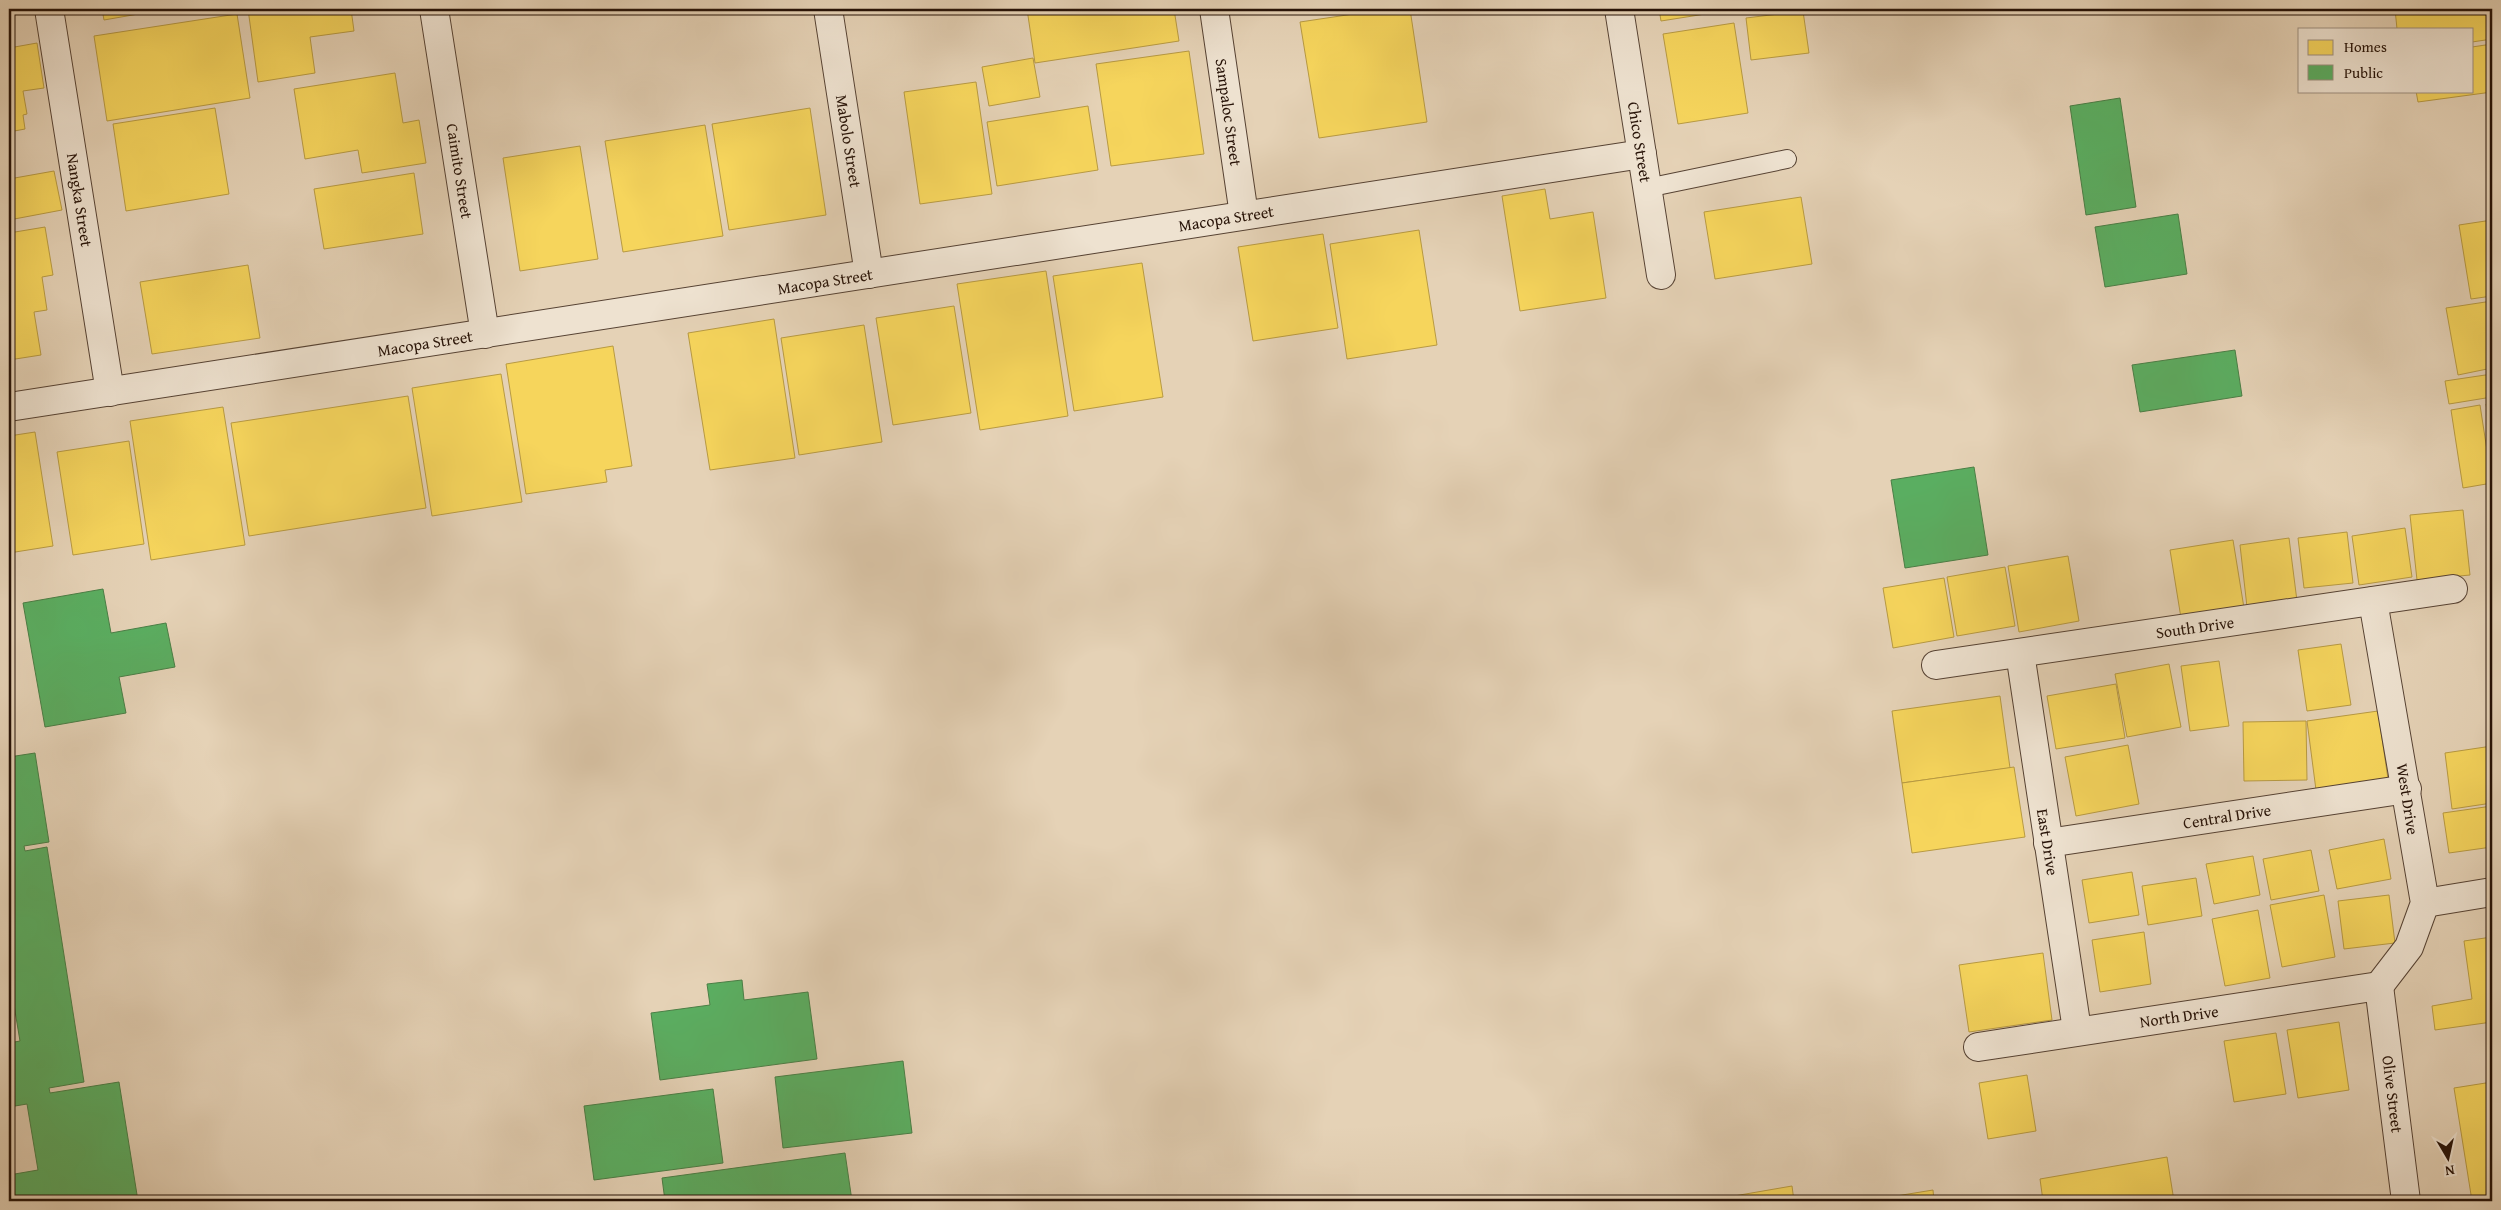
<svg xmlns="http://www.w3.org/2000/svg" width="2501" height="1210" viewBox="0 0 2501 1210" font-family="'Gentium Book Plus',serif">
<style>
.homes{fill:#f6d55c;stroke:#b89a42}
.public{fill:#5aae61;stroke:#4a7f46}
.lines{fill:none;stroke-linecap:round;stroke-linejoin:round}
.lane-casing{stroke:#564233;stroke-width:20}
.street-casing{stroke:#564233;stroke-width:30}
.lane{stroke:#eee2d0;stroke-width:18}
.street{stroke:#eee2d0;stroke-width:28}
.labels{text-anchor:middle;stroke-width:5;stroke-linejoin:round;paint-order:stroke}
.street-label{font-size:16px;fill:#261207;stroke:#eee2d0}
</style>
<rect width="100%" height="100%" fill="#e5d2b6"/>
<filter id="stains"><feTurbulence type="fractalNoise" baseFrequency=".004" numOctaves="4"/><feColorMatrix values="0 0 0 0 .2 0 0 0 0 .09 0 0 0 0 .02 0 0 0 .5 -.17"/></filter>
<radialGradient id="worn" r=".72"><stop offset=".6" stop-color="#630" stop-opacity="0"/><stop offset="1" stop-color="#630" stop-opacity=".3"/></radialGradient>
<g class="homes">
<polygon points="102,9 167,9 104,20"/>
<polygon points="248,9 351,9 354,31 310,37 315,73 258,82"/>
<polygon points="1027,9 1174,9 1179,41 1035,63"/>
<polygon points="1387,9 1410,9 1427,122 1319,138 1300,22"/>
<polygon points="1659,9 1737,9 1661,21"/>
<polygon points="2395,9 2492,9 2492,39 2472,42 2472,29 2397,29"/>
<polygon points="1803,11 1809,53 1751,60 1746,18"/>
<polygon points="237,14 250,98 107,121 94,36"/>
<polygon points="1734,23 1748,113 1678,124 1663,34"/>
<polygon points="37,43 44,88 23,91 27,114 23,115 25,129 9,132 9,48"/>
<polygon points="2492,44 2492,92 2418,102 2416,91 2472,91 2472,47"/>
<polygon points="1189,51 1204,154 1111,166 1096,64"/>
<polygon points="1033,58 1040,97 989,106 982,67"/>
<polygon points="395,73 403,123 419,120 426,163 362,173 358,150 305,159 294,89"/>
<polygon points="976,82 992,194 920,204 904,92"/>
<polygon points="1088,106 1098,170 997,186 987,122"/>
<polygon points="215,108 229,194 126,211 113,124"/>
<polygon points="810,108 826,215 729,230 712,124"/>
<polygon points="705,125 723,236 623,252 605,141"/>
<polygon points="580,146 598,259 520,271 503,158"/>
<polygon points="54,171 62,210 9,220 9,179"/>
<polygon points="414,173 423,234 324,249 314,189"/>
<polygon points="1545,189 1550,219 1593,212 1606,298 1520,311 1502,196"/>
<polygon points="1801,197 1812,264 1715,279 1704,212"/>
<polygon points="2492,220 2492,296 2471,299 2459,225"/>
<polygon points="45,227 53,275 42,277 47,310 34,312 41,355 9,360 9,233"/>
<polygon points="1419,230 1437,345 1347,359 1330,244"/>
<polygon points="1323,234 1338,328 1253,341 1238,247"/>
<polygon points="1142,263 1163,397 1074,411 1053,276"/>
<polygon points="248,265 260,338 152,354 140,282"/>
<polygon points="1046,271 1068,416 980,430 957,284"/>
<polygon points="2492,301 2492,368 2458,375 2446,308"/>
<polygon points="954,306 971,413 893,425 876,318"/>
<polygon points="774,319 795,458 710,470 688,333"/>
<polygon points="864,325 882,442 799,455 781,338"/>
<polygon points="613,346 632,466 605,470 607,482 526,494 506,364"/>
<polygon points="501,374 522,502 432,516 412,388"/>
<polygon points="2492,374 2492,397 2449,404 2445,381"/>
<polygon points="408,396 426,508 249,536 231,423"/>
<polygon points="2492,403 2492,442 2486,404"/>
<polygon points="2480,405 2492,483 2463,488 2451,410"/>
<polygon points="223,407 245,545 151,560 130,421"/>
<polygon points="35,432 53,546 9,553 9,436"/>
<polygon points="129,441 144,544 73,555 57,452"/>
<polygon points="2463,510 2470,575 2417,580 2410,515"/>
<polygon points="2405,528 2412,577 2359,585 2352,536"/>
<polygon points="2347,532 2353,583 2304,588 2298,538"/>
<polygon points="2289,538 2297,601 2247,607 2240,545"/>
<polygon points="2233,540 2244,608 2181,618 2170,550"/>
<polygon points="2068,556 2079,621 2019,632 2008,566"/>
<polygon points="2005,567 2015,626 1957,636 1947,577"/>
<polygon points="1944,578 1954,637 1893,648 1883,588"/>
<polygon points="2341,644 2351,705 2307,711 2298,650"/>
<polygon points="2219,661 2229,726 2190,731 2181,666"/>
<polygon points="2169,664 2181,727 2127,737 2115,674"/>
<polygon points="2116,684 2125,738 2056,749 2047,696"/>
<polygon points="2000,696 2010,768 1902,783 1892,711"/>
<polygon points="2378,711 2388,779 2316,790 2307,721"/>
<polygon points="2306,721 2307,780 2244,781 2243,722"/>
<polygon points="2128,745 2139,804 2076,816 2065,757"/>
<polygon points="2492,746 2492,803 2452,809 2445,753"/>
<polygon points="2014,767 2025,837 1912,853 1902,783"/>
<polygon points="2492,806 2492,847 2449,853 2443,813"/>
<polygon points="2384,839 2391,879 2337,889 2329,850"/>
<polygon points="2311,850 2319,891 2271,900 2263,859"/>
<polygon points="2253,856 2260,895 2214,904 2206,864"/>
<polygon points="2132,872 2139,915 2089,923 2082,880"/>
<polygon points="2196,878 2202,916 2148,925 2142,886"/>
<polygon points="2324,895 2335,957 2282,967 2270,905"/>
<polygon points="2389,895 2395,943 2344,949 2338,901"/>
<polygon points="2258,910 2270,978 2225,986 2212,919"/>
<polygon points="2144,932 2151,984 2100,992 2092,940"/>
<polygon points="2492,937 2492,1022 2435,1030 2432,1006 2472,999 2464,941"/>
<polygon points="2043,953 2052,1020 1969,1032 1959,965"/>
<polygon points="2339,1022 2349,1090 2298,1098 2287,1030"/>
<polygon points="2276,1033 2286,1094 2234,1102 2224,1041"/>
<polygon points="2027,1075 2036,1131 1988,1139 1979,1083"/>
<polygon points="2492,1082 2492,1201 2472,1201 2454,1088"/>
<polygon points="2167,1157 2174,1201 2043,1201 2040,1179"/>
<polygon points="1792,1186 1794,1201 1705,1201"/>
<polygon points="1933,1190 1934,1201 1891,1201 1890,1197"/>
</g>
<g class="public">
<polygon points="2120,98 2136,207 2086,215 2070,106"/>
<polygon points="2178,214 2187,274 2105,287 2095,227"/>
<polygon points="2235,350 2242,396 2140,412 2132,365"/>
<polygon points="1974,467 1988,555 1905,568 1891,480"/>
<polygon points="103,589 111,633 166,623 175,667 119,677 126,713 45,727 23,603"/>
<polygon points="35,753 49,842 24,846 25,851 47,847 84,1082 49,1088 50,1093 119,1082 138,1201 9,1201 9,1175 38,1170 27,1104 9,1107 9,1043 20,1041 14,1005 9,1006 9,757"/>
<polygon points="742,980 744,1000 808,992 817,1059 660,1080 651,1013 710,1005 707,984"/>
<polygon points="903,1061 912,1133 783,1148 775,1077"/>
<polygon points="713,1089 723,1163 594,1180 584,1106"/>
<polygon points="845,1153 852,1201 665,1201 662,1178"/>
</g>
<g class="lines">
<g class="lane-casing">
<polyline id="lane" points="1647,188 1787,159"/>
</g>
<g class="street-casing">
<g id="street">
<polyline points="49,9 110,392"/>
<polyline points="434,9 485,334"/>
<polyline points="828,9 869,274"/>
<polyline points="1214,9 1244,215"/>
<polyline points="1619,9 1661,275"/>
<polyline points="9,407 1642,154"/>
<polyline points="2373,601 2425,903 2409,947 2379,986"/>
<polyline points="2020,653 2077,1030"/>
<polyline points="1936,665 2453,589"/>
<polyline points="2048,843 2407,789"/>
<polyline points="2425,903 2492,892"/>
<polyline points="2379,986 2406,1201"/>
<polyline points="1978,1047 2379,986"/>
</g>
</g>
<use href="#lane" class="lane"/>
<use href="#street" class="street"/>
</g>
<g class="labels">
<g class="street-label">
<text transform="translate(1229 112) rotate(82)" y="6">Sampaloc Street</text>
<text transform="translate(849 141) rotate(81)" y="6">Mabolo Street</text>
<text transform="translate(1640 142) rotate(81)" y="6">Chico Street</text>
<text transform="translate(460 171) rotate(81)" y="6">Caimito Street</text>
<text transform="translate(80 200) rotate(81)" y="6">Nangka Street</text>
<text transform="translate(1226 218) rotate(-9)" y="6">Macopa Street</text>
<text transform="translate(825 281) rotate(-9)" y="6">Macopa Street</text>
<text transform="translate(425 343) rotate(-9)" y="6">Macopa Street</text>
<text transform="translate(2195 627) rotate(-8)" y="6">South Drive</text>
<text transform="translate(2408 799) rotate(81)" y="6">West Drive</text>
<text transform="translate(2227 816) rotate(-9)" y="6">Central Drive</text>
<text transform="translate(2048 842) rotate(81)" y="6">East Drive</text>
<text transform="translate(2179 1016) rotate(-8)" y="6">North Drive</text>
<text transform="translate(2393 1094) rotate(83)" y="6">Olive Street</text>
</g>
</g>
<rect width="2501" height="1210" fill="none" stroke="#e5d2b6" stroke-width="30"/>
<rect x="10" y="10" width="2481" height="1190" fill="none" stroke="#261207" stroke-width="2.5"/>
<rect x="15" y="15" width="2471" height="1180" fill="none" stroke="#261207"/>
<rect x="2298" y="28" width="175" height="65" fill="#eee2d0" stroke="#9e8f80"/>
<rect x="2308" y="40" width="25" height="15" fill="#f6d55c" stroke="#9e8f80"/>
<text x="2344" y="52" font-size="15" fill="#261207">Homes</text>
<rect x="2308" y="65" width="25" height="15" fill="#5aae61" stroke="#9e8f80"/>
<text x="2344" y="78" font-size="15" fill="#261207">Public</text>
<g transform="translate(2448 1158) rotate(171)" stroke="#eee2d0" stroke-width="4" paint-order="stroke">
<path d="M0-4L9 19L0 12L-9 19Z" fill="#261207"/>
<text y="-8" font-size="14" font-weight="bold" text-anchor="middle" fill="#261207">N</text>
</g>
<rect width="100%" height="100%" filter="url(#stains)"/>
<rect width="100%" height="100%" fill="url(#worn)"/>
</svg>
